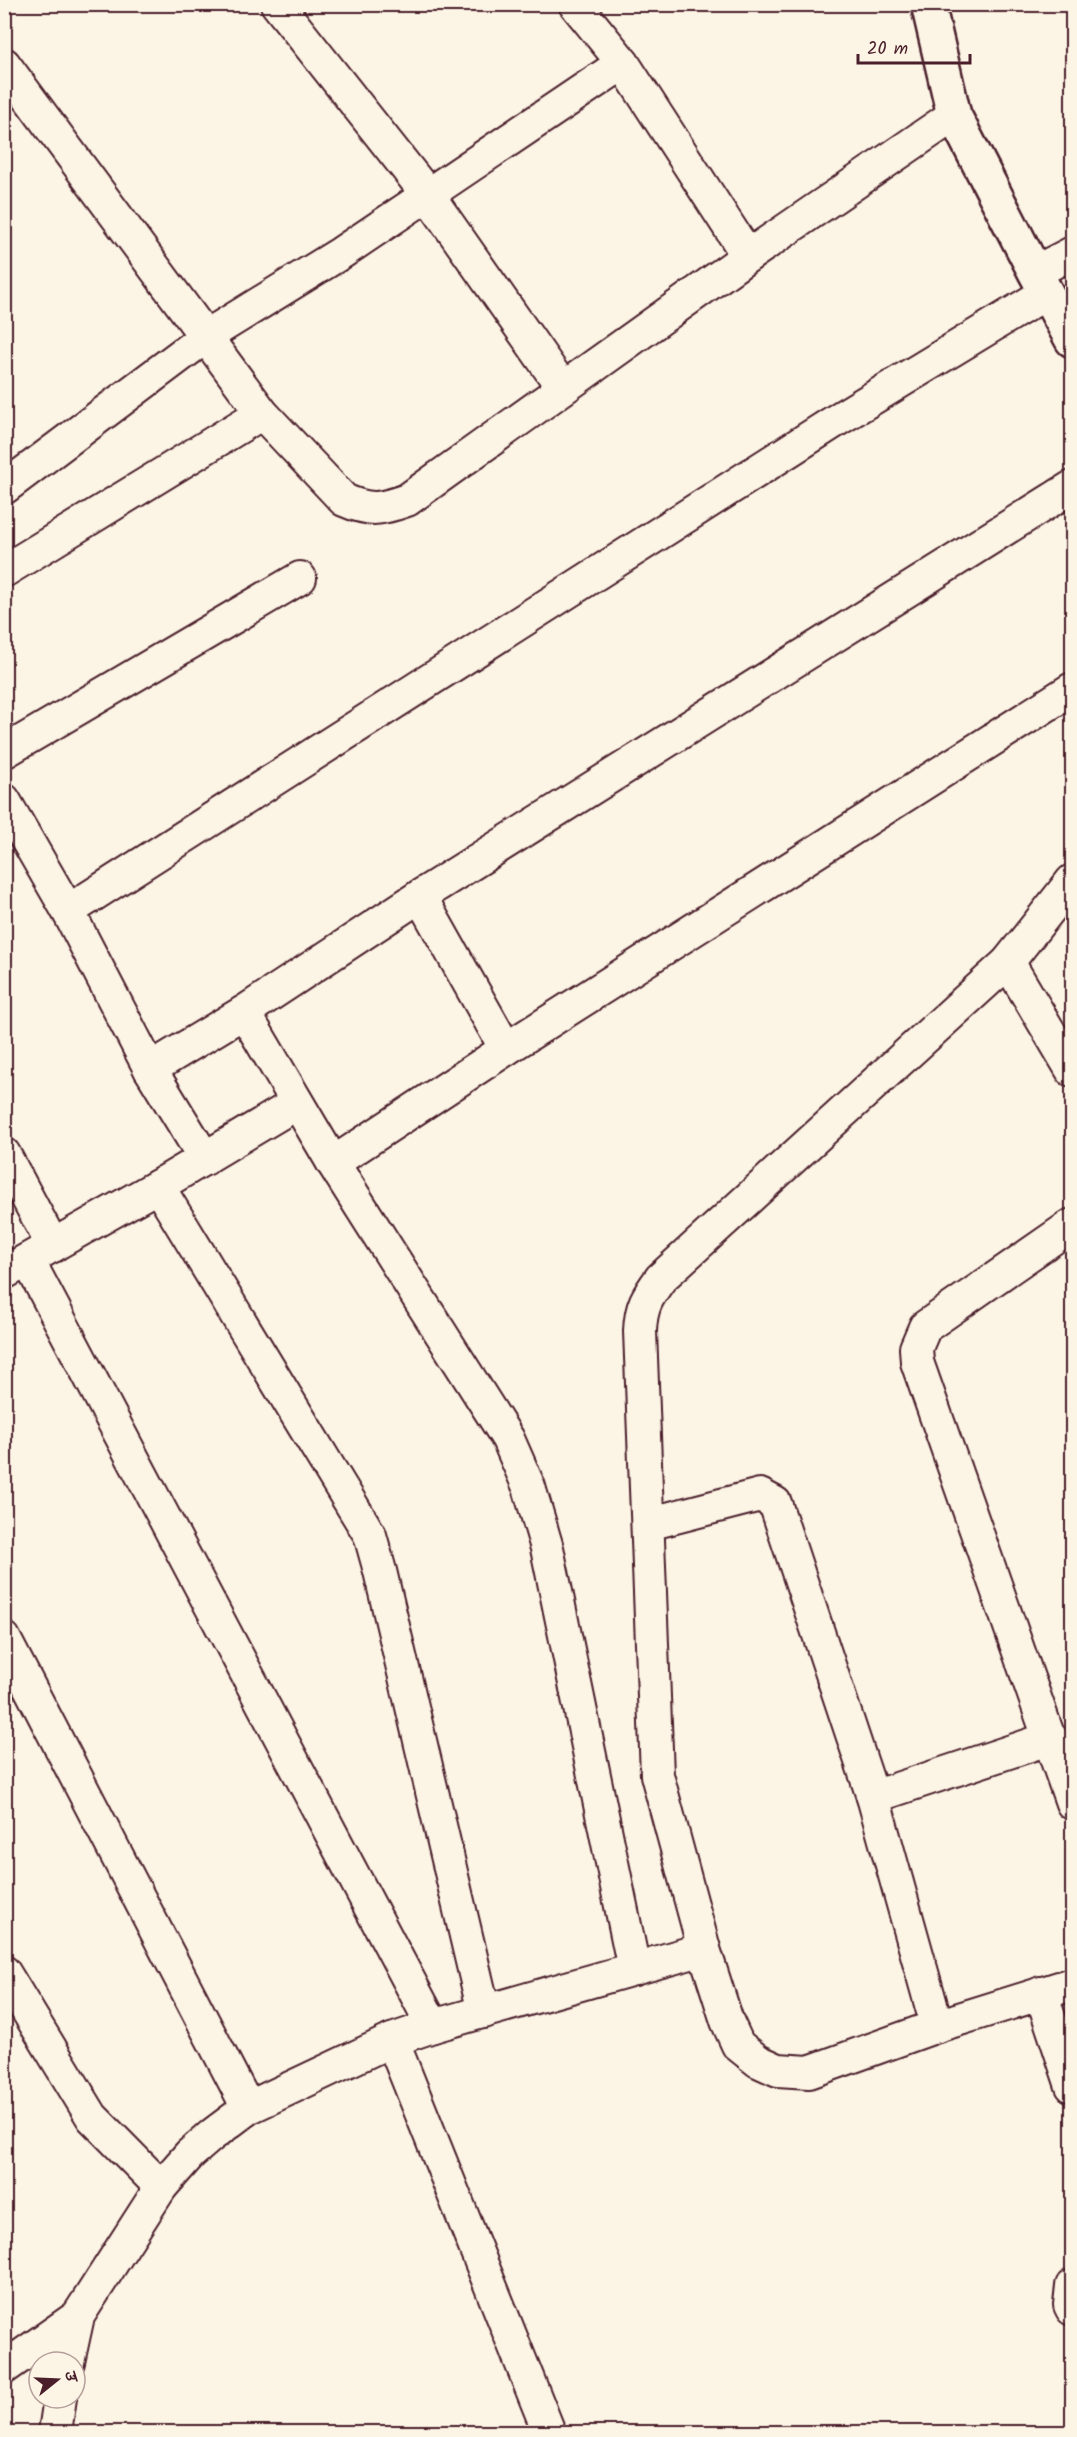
<svg xmlns="http://www.w3.org/2000/svg" width="1077" height="2437" viewBox="0 0 1077 2437" font-family="Kalam,'Playpen Sans Deva',sans-serif">
<style>
.lines{fill:none;stroke-linecap:round;stroke-linejoin:round}
.minor-casing{stroke:#4a1f2b;stroke-width:36}
.tertiary-casing{stroke:#4a1f2b;stroke-width:38}
.minor{stroke:#fcf5e5;stroke-width:32}
.tertiary{stroke:#fcf5e5;stroke-width:33}
</style>
<rect width="100%" height="100%" fill="#fcf5e5"/>
<filter id="ink" filterUnits="userSpaceOnUse"><feTurbulence type="fractalNoise" baseFrequency=".0167" numOctaves="2"/><feDisplacementMap in="SourceGraphic" scale="12" xChannelSelector="R" yChannelSelector="G"/><feConvolveMatrix kernelMatrix="1 2 1 2 8 2 1 2 1" color-interpolation-filters="sRGB"/></filter>
<g filter="url(#ink)">
<g class="lines">
<g class="minor-casing">
<g id="minor">
<polyline points="277,4 428,195 563,388"/>
<polyline points="575,4 623,63 748,256"/>
<path d="M4 64 262 413 344 500C371 512 381 509 407 500L748 256 954 115"/>
<polyline points="1035,272 1072,253"/>
<polyline points="4,488 205,337 341,253 623,63"/>
<polyline points="4,571 262,413"/>
<polyline points="4,752 300,578"/>
<polyline points="4,800 68,911 150,1069 205,1159"/>
<path d="M1072 881 1008 962 661 1278C647 1297 641 1306 640 1331L657 1775 704 1949 727 2021 738 2045 758 2061 778 2070 809 2072 937 2026 1072 1984"/>
<polyline points="420,896 506,1049"/>
<polyline points="68,911 840,418 1046,293"/>
<polyline points="1008,962 1072,1070"/>
<polyline points="244,1012 333,1163 508,1439 529,1487 547,1548 634,1969"/>
<polyline points="150,1069 244,1012 420,896 1072,487"/>
<polyline points="4,1154 53,1246"/>
<polyline points="333,1163 506,1049 1072,689"/>
<polyline points="158,1186 370,1535 380,1571 484,2012"/>
<polyline points="1072,1225 925,1327 916,1348 917,1362 1072,1803"/>
<polyline points="28,1260 433,2026"/>
<polyline points="4,1273 158,1186 297,1103"/>
<polyline points="648,1524 760,1495 775,1503 873,1797 937,2026"/>
<polyline points="4,1638 248,2108"/>
<polyline points="873,1797 1051,1738"/>
<polyline points="4,1972 92,2117 161,2187"/>
<polyline points="1041,1993 1072,2086"/>
<polyline points="392,2040 549,2432"/>
<polyline points="1072,2286 1070,2305 1072,2309"/>
<polyline points="68,2362 78,2316 161,2187 190,2154 212,2135 248,2108 392,2040 433,2026 704,1949"/>
<polyline points="4,2368 78,2316"/>
<polyline points="55,2432 60,2398"/>
</g>
</g>
<g class="tertiary-casing">
<polyline id="tertiary" points="928,4 954,115 1035,272 1072,340"/>
</g>
<use href="#minor" class="minor"/>
<use href="#tertiary" class="tertiary"/>
</g>
</g>
<rect width="1077" height="2437" fill="none" stroke="#fcf5e5" stroke-width="24"/>
<rect x="12" y="12" width="1053" height="2413" fill="none" stroke="#4a1f2b" stroke-width="2" filter="url(#ink)"/>
<g transform="translate(57 2380) rotate(72)"><circle r="28" fill="#fcf5e5" stroke="#b59f9b" stroke-width="1.5"/>
<path d="M0-4.5L10 22L0 15L-10 22Z" fill="#4a1f2b"/>
<text y="-9" font-size="16" font-weight="bold" text-anchor="middle" fill="#4a1f2b">उ</text>
</g>
<path d="M858 54v9h112v-9" fill="none" stroke="#4a1f2b" stroke-width="3"/>
<text x="867" y="54" font-size="18" fill="#4a1f2b" stroke="#fcf5e5" stroke-width="4.5" paint-order="stroke">20 m</text>
</svg>
